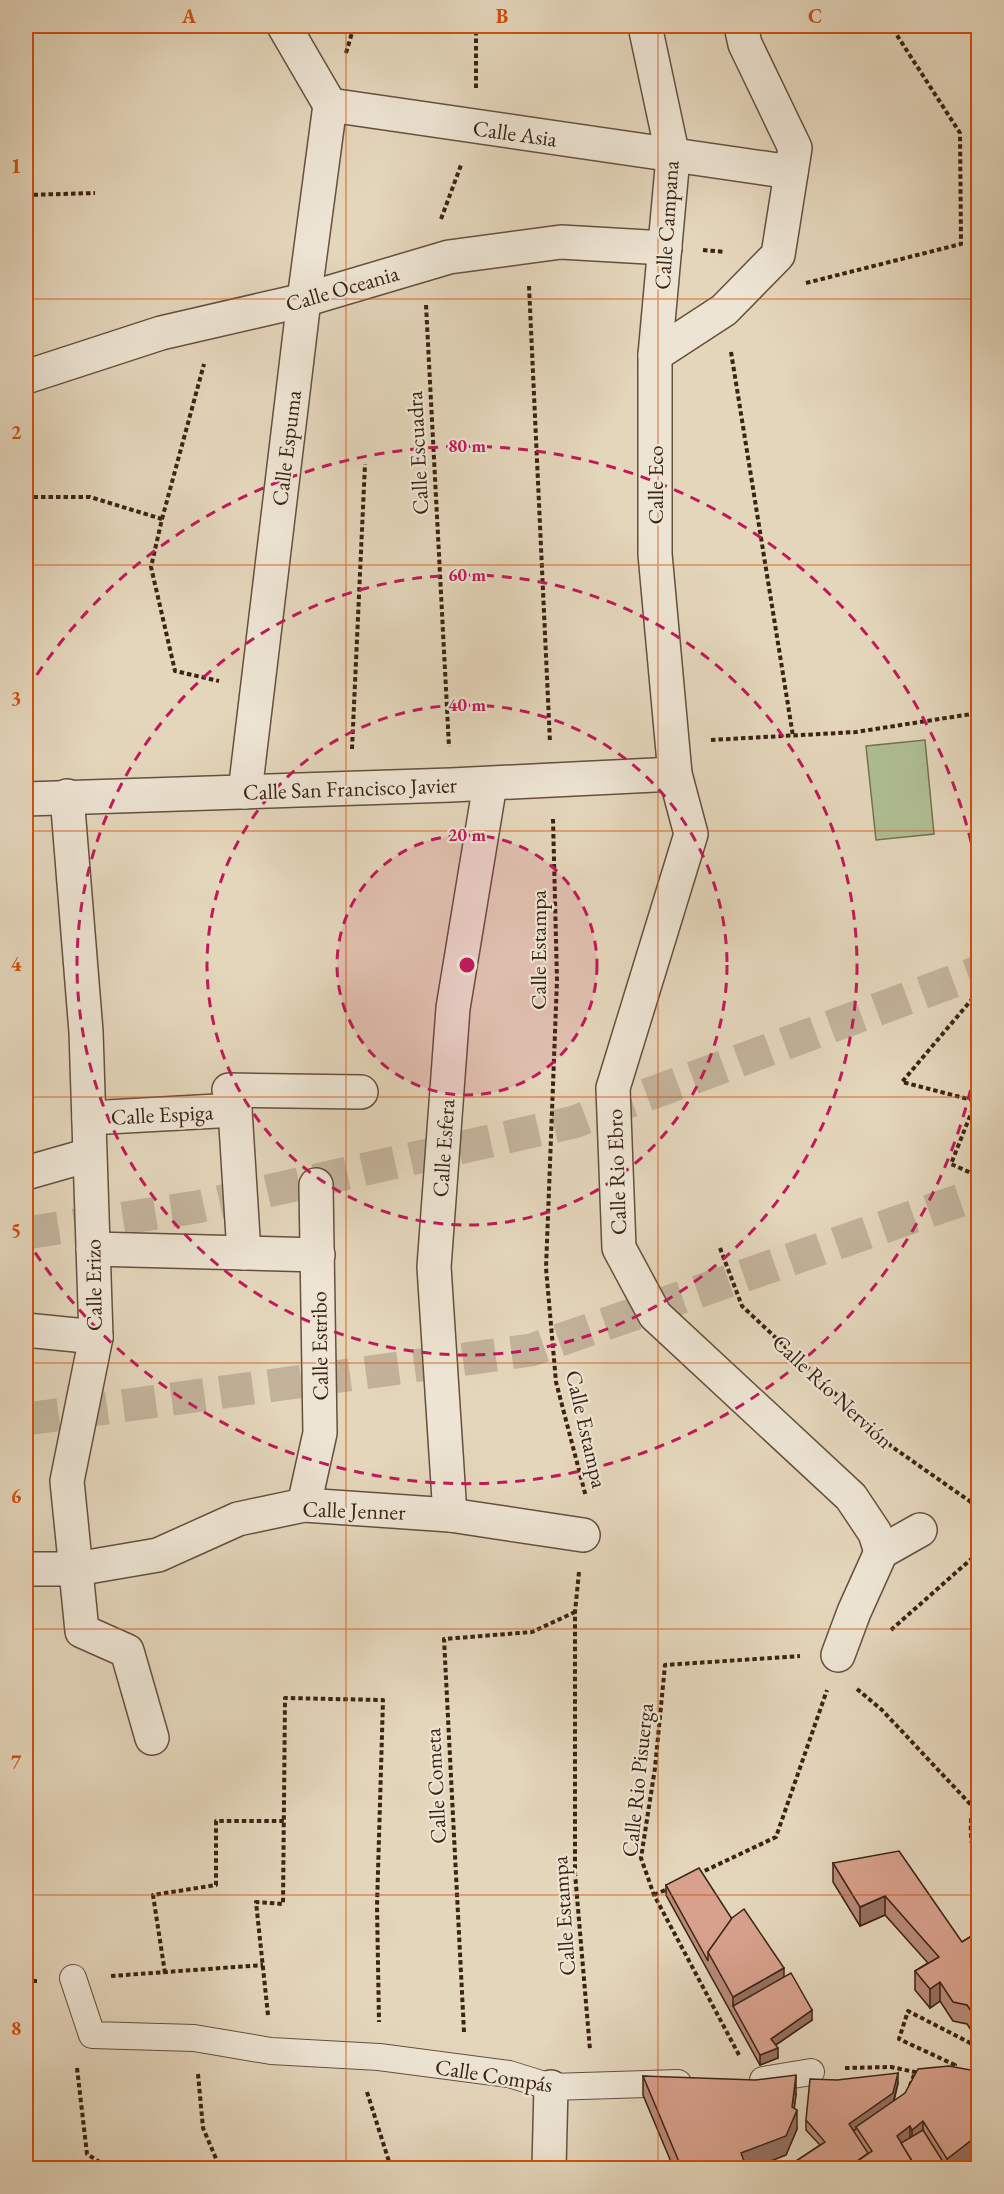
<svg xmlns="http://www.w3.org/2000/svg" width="1004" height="2194" viewBox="0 0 1004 2194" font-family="'EB Garamond',serif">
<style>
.green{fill:#afbf93;stroke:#757154;stroke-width:1.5}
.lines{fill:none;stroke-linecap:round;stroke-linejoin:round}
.motorway-tunnel{stroke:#c2b29a;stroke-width:33;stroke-dasharray:33 16;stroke-linecap:butt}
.service-casing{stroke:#65503e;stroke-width:28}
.minor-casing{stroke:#65503e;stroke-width:36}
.path{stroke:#3b2315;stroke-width:4;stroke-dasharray:4.5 3;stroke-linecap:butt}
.service{stroke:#ede4d3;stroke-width:26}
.minor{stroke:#ede4d3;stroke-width:33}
.wall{fill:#ba8a79;stroke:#3b2315;stroke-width:1.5}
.shaded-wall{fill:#977163;stroke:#3b2315;stroke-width:1.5}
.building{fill:#d8a18d;stroke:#3b2315;stroke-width:1.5}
.grid{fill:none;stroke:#ce510d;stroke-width:1.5;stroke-opacity:0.55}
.ring{fill:none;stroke:#c2185b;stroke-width:3;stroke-dasharray:10 8}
.labels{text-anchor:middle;stroke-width:4.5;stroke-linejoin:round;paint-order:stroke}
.street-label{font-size:22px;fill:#3b2315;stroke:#ede4d3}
.centre{fill:#c2185b;stroke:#ede4d3;stroke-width:3}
.ring-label{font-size:18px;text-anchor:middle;font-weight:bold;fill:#c2185b;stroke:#ede4d3;stroke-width:4.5;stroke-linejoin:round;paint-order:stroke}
.neatline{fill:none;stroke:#ce510d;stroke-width:2}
.grid-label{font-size:20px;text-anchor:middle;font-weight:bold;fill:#ce510d}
</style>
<rect width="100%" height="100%" fill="#e4d6bb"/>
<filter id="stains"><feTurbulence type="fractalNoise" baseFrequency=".00333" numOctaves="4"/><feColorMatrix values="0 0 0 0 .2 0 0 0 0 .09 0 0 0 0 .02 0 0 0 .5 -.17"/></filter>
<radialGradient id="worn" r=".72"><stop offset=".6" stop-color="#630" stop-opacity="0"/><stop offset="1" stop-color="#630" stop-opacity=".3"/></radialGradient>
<polygon class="green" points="925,740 934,834 876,840 866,746"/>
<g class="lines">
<g class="motorway-tunnel">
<polyline points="26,1233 197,1207 574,1122 978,972"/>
<polyline points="26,1419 531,1350 978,1194"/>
</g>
<g class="service-casing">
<g id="service">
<polyline points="73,1978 92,2035 194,2038 271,2051 379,2057 509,2074 551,2087 678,2083"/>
<polyline points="763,2080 811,2072"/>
</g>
</g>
<g class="minor-casing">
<g id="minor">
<polyline points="284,26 330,105 791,172"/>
<polyline points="645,26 673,157 655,355"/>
<polyline points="741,26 745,44 795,148 778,255 724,310 655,355 655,554 675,774 691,834 613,1088 619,1248 655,1315 851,1497 875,1533 881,1552"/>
<polyline points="26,377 161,333 304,300 449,257 561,242 665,248"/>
<polyline points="245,792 304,300 330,105"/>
<polyline points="67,796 86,1032 96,1337 67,1481 82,1631 127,1651 152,1738"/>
<polyline points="26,799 451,785 675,774"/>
<polyline points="235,1110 244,1253"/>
<polyline points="89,1118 235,1110 229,1090 361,1092"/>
<polyline points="26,1173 89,1155"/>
<polyline points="93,1249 318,1255"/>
<polyline points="26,1330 96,1337"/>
<polyline points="304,1505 320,1433 316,1185"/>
<polyline points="450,1515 434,1267 453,1008 490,784"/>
<polyline points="26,1569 76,1569 158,1555 238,1519 304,1505 450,1515 583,1535"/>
<polyline points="838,1655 854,1612 881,1552 920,1530"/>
<polyline points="549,2168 551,2087"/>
</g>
</g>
<g class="path">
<polyline points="346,53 354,26"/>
<polyline points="476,88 476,26"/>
<polyline points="26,195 95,193"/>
<polyline points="441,219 461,165"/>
<polyline points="703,250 725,252"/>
<polyline points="806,283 961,244 960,133 891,26"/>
<polyline points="529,286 550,743"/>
<polyline points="426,305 449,747"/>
<polyline points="731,352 793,736"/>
<polyline points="26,497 90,497 162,519 151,567 175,671 219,681"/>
<polyline points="162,519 204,364"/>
<polyline points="711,740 856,732 978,713"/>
<polyline points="352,749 365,464"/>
<polyline points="553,819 557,980 546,1268 556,1382 586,1497"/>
<polyline points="978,992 902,1082 976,1101 951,1164 978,1176"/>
<polyline points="720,1248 742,1306 891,1446 978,1507"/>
<polyline points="579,1572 575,1612 575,1873 590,2050"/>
<polyline points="891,1630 978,1553"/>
<polyline points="857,1689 882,1710 972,1806"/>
<path d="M978 1797C966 1816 971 1849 978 1869"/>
<polyline points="698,1874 776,1837 827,1690"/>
<polyline points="654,1895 670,1888"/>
<polyline points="165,1973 153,1895 216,1885 216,1821 284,1821"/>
<polyline points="111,1976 263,1965"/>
<polyline points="26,1981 37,1981"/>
<polyline points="268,2015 256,1902 283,1904 285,1698 383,1700 377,1906 379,2022"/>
<polyline points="464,2032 444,1639 532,1632 575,1612"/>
<polyline points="739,2055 654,1895 641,1858 655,1768 665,1665 800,1656"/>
<polyline points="77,2068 87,2154 109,2168"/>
<polyline points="845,2068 891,2067 920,2073"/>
<polyline points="952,2072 955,2065 899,2039 908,2011 978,2047"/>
<polyline points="198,2074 203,2128 220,2168"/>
<polyline points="910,2086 915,2072"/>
<polyline points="367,2092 391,2168"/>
<polyline points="175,2168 218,2163"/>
</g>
<use href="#service" class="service"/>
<use href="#minor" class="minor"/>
</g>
<g class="wall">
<polygon points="833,1863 962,1942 978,1932 971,2030 967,2024 953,2021 940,2001 930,2008 915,1990 915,1971 928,1963 885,1915 860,1926 833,1882"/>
<polygon points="666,1885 732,1919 784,1977 812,2020 776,2045 778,2058 760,2065 666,1895"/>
<polygon points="643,2076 796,2094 794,2108 797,2129 786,2155 750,2169 674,2169 643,2095"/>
<polygon points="898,2083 894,2101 976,2090 975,2098 978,2103 978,2154 959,2169 784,2169 820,2145 806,2130 806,2120"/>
</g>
<g class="shaded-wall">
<polygon points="885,1896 885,1915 860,1926 860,1907"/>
<polygon points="784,1968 784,1987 733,2006 733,1997"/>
<polygon points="940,1982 940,2001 930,2008 930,1989"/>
<polygon points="978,2006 978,2025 971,2030 971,2011"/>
<polygon points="812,2010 812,2020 771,2048 771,2039"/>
<polygon points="778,2048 778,2058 760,2065 760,2055"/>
<polygon points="976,2071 976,2090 973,2115 973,2096"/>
<polygon points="898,2073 898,2083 893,2103 856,2127 856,2129 849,2134 849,2124"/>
<polygon points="796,2075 796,2094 793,2120 797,2110 797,2129 786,2155 750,2169 741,2169 741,2153 792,2107"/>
<polygon points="923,2121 923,2140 912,2149 912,2130"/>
<polygon points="910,2126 910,2145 898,2145 897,2136"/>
<polygon points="978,2135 978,2154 959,2169 946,2169 947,2168 947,2159"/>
</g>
<g class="building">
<polygon points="899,1851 962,1942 978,1932 978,2006 971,2011 967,2005 953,2002 940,1982 930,1989 915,1971 939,1957 885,1896 860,1907 833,1863"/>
<polygon points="699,1868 732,1919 708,1952 708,1961 666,1885"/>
<polygon points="744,1909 784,1968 733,1997 708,1952 732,1918"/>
<polygon points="791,1973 812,2010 771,2039 778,2048 760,2055 733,2006"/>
<polygon points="949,2066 976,2071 973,2096 978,2103 978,2135 947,2159 923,2121 912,2130 910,2126 897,2136 917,2169 846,2169 872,2151 856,2127 905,2093 918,2069"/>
<polygon points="898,2073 893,2093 849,2124 868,2153 846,2169 784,2169 825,2142 806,2120 810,2079 837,2080"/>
<polygon points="796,2075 792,2107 797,2110 786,2136 741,2153 747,2169 682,2169 643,2076 755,2080"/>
<polygon points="923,2130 947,2168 946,2169 917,2169 901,2143"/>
</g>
<path class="grid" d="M346 26V2168M658 26V2168M26 299H978M26 565H978M26 831H978M26 1097H978M26 1363H978M26 1629H978M26 1895H978"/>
<circle cx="467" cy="965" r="130" fill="#c2185b" fill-opacity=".12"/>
<g class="ring">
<circle cx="467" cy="965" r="130"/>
<circle cx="467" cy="965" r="260"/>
<circle cx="467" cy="965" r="390"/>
<path d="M978 1055A519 519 0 0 1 27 1240M27 690A519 519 0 0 1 978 875"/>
</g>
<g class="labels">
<g class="street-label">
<text transform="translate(515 133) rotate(8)" y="8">Calle Asia</text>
<text transform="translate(666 225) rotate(-86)" y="8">Calle Campana</text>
<text transform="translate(342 288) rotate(-16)" y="8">Calle Oceania</text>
<text transform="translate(286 448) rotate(-83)" y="8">Calle Espuma</text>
<text transform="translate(417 453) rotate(-93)" y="8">Calle Escuadra</text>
<text transform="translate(655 485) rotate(-90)" y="8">Calle Eco</text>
<text transform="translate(350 788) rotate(-2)" y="8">Calle San Francisco Javier</text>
<text transform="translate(538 950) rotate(-90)" y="8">Calle Estampa</text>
<text transform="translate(162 1114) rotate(-3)" y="8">Calle Espiga</text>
<text transform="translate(443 1148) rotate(-86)" y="8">Calle Esfera</text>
<text transform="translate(616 1172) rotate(-92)" y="8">Calle Rio Ebro</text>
<text transform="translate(93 1285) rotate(-91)" y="8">Calle Erizo</text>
<text transform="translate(319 1346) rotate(-91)" y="8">Calle Estribo</text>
<text transform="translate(833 1391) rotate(43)" y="8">Calle Río Nervión</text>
<text transform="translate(587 1429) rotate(77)" y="8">Calle Estampa</text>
<text transform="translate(354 1510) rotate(2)" y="8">Calle Jenner</text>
<text transform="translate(637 1780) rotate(-84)" y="8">Calle Rio Pisuerga</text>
<text transform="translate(435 1786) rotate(-93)" y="8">Calle Cometa</text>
<text transform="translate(563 1916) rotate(-94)" y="8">Calle Estampa</text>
<text transform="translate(494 2075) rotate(9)" y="8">Calle Compás</text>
</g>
</g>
<circle cx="467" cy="965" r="9" class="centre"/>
<g class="ring-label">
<text x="467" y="452">80 m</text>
<text x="467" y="581">60 m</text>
<text x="467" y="711">40 m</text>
<text x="467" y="841">20 m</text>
</g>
<rect width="1004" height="2194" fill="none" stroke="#e4d6bb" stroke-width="66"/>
<rect x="33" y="33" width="938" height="2128" class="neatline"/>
<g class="grid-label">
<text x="189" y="23">A</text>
<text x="502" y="23">B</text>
<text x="815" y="23">C</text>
<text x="16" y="173">1</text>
<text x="16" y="439">2</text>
<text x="16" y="705">3</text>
<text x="16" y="971">4</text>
<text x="16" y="1237">5</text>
<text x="16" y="1503">6</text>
<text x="16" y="1769">7</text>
<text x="16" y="2035">8</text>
</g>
<rect width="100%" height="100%" filter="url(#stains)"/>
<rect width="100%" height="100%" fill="url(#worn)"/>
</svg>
